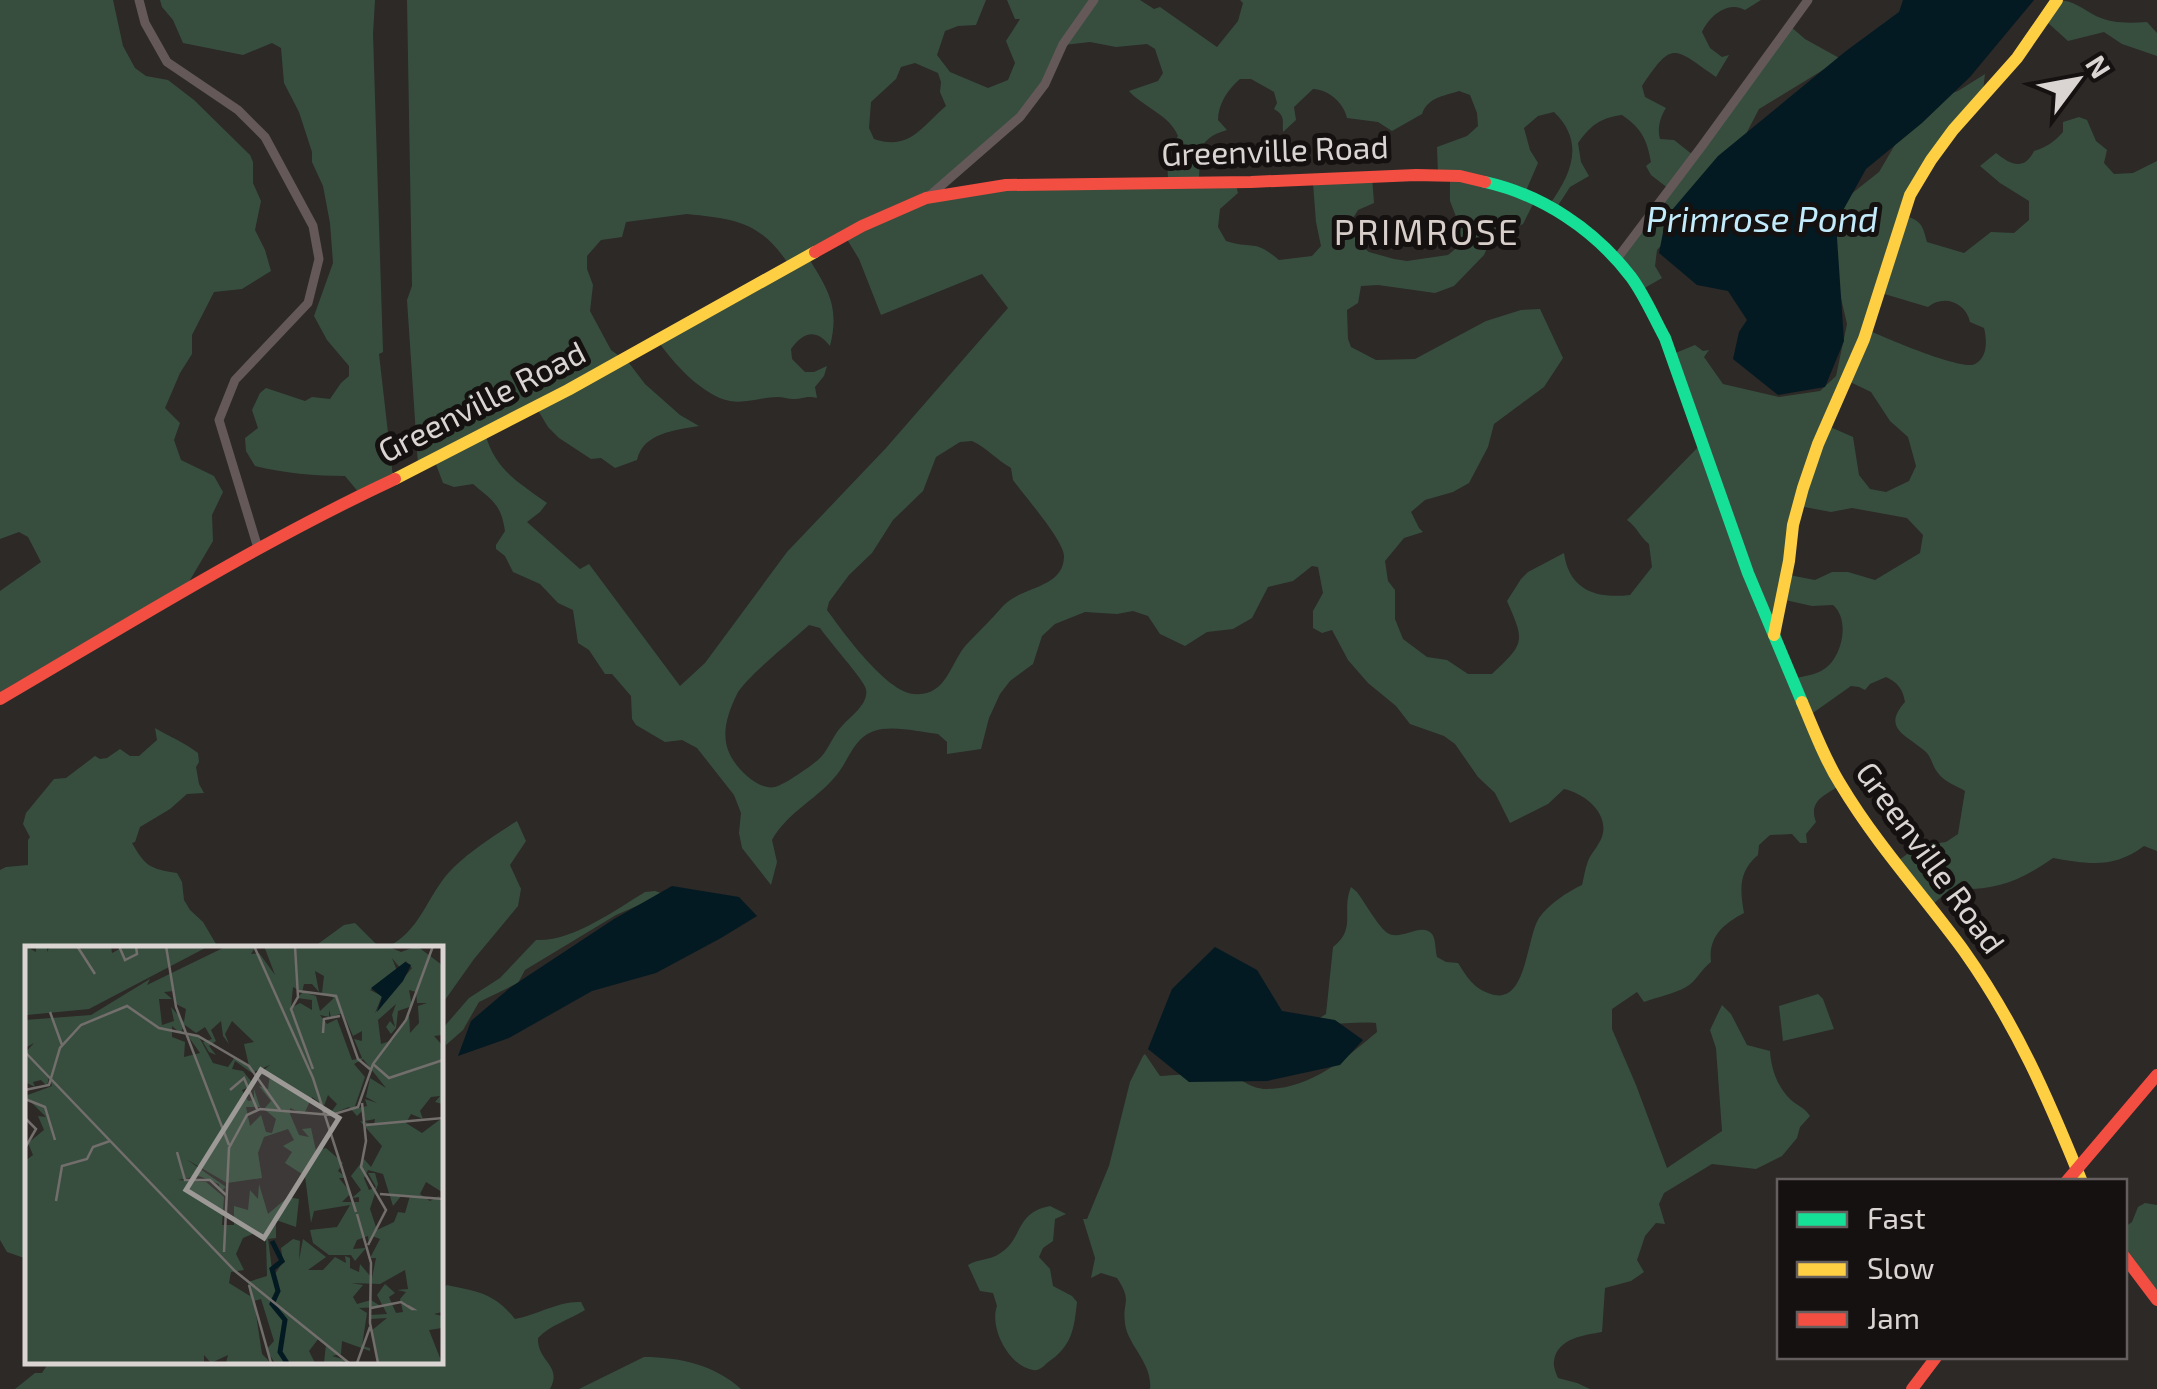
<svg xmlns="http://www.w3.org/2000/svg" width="2157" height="1389" viewBox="0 0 2157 1389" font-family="'Exo 2',sans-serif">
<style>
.green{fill:#374e3e;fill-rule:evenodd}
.water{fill:#041a22}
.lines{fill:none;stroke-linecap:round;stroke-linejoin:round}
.street{stroke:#645859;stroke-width:9}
.fast{stroke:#16e098;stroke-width:12}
.slow{stroke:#ffcf43;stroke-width:12}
.jam{stroke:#f24e42;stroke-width:12}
.labels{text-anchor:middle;stroke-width:10;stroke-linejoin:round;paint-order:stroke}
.street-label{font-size:32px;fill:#dad5d3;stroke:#151110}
.water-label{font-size:35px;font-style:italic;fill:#c2ecfb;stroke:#151110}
.neighbourhood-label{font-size:35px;letter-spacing:2.5px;fill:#d8cec9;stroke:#151110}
.inset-river{fill:none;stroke:#041a22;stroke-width:5}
.inset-road{fill:none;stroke:#726e6c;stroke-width:2.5}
.view{fill:#9d9997;fill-opacity:0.15;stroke:#9d9997;stroke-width:5}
.inset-edge{fill:none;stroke:#dad5d3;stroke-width:5}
</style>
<rect width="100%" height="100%" fill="#2c2927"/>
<g class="green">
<polygon points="0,0 113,0 123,46 135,68 146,76 168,80 194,100 250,155 253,162 253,183 261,201 255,230 265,250 271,271 242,289 214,292 192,335 192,354 180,373 165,408 180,423 174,440 181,460 214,476 223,492 212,515 213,541 183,592 105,632 0,692 0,591 41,562 28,537 19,532 0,539"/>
<path d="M160 0H375L373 34 383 352 379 354 393 477 360 494 345 476C316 476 283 473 255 466L246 451 245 438 258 428 252 410 260 393 266 388 305 401 312 397 330 399 341 383 349 376V366L327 340 314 316 333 263 330 223 323 186 312 162V152L299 112 284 83 281 48 272 43 243 55 183 43 173 20 162 7Z"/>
<path d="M407 0H986L976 25 958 26 945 31 937 55 950 72 988 88 1008 80 1015 63 1006 41 1020 19H1015L1007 0H1140L1154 9 1160 7 1217 47 1238 21 1243 3 1240 0H1761L1745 10C1728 0 1709 16 1702 32L1710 48 1722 57 1729 55 1716 77C1674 48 1673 39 1642 86L1645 97 1666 108C1660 117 1657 129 1660 139L1674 140 1693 155 1790 26 1805 39 1841 59 1759 109 1746 134 1673 232 1657 250 1655 266 1662 278 1641 290 1617 259 1669 189 1651 175 1646 166 1651 162C1647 139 1641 128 1622 115 1600 118 1591 125 1578 143L1581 162 1589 176 1570 187 1557 207 1550 204C1572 173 1585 142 1554 112L1538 116 1524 128 1530 150 1538 163 1525 193 1535 200 1523 224 1491 239 1484 255 1454 286 1435 293 1378 285 1361 286 1358 303 1347 310 1348 339 1351 347 1376 360 1415 359 1486 321 1521 310 1540 309 1563 358 1544 387 1494 424 1488 447 1469 483 1453 492 1425 500 1411 512 1419 528 1423 532 1404 538 1385 561 1388 581 1395 590V619L1403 639 1427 657 1447 660 1468 674H1492C1525 643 1525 642 1507 601L1521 579 1528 572 1564 553C1569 590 1596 599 1630 595L1652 567 1649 544C1640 537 1637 527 1627 520L1703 442 1673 354 1695 345 1703 351 1709 350 1704 357 1723 384 1779 397 1820 391 1836 376 1847 324 1834 268 1837 235 1836 206 1879 172 1899 138 1932 100 1958 91 1985 74 1983 90 1944 143 1906 216C1922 221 1923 227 1927 242L1964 253 1991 232 2014 233 2029 220V201L2000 183 1980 166 1996 153C2011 165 2024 171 2034 151 2047 147 2054 142 2063 132V122L2079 117 2087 120 2096 141 2107 150 2104 163 2114 174 2133 173 2157 161V851L2144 846C2113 869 2089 864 2053 858 2017 883 1994 891 1950 889L1931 906 1895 863 1918 846 1946 842 1958 834 1965 791C1957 786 1943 781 1938 773 1932 766 1932 758 1926 752 1907 735 1881 729 1905 702 1903 689 1898 683 1886 677L1870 684 1865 690 1859 687 1851 686 1810 715 1840 785C1825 796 1808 800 1816 822L1806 834 1807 843H1800L1792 834 1770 835 1759 845 1758 855C1738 872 1740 890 1744 913 1723 924 1708 937 1711 962 1701 969 1696 982 1686 987 1674 994 1657 997 1644 1002L1637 992 1612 1009V1029L1636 1085 1667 1168 1722 1131 1716 1048 1710 1030 1722 1005 1731 1014 1747 1045 1770 1051C1771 1068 1777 1087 1791 1100 1799 1107 1803 1106 1810 1116L1800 1127 1797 1138 1782 1156 1756 1169 1712 1164 1664 1193 1659 1204 1665 1224 1656 1223 1645 1236 1637 1260 1644 1272 1631 1281 1605 1288 1602 1332C1585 1335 1557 1338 1554 1361 1553 1367 1556 1373 1558 1378L1577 1383 1590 1389H1150C1153 1363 1127 1345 1125 1323 1122 1301 1133 1302 1117 1278L1101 1273 1091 1278 1095 1258 1083 1219H1087L1109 1166 1130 1082 1143 1056 1145 1054 1160 1076C1181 1075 1211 1071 1231 1076 1243 1079 1250 1089 1267 1089 1310 1089 1346 1058 1377 1032L1376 1023C1354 1021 1334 1026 1312 1023L1326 1014 1333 947C1357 929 1341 911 1351 887L1357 892C1365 903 1377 924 1386 932 1400 943 1421 921 1432 934 1436 939 1435 951 1437 957L1446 962 1458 963C1467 977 1474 989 1491 994 1527 1006 1526 938 1539 918 1549 904 1567 892 1582 885 1584 877 1585 869 1588 861 1592 851 1601 844 1603 833 1607 811 1583 793 1564 789L1548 804 1510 823 1495 793 1478 777 1455 744 1444 736 1410 724 1396 706 1368 683 1348 660 1332 630 1322 633 1313 628V611L1323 593 1318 567 1312 566 1293 581 1268 587 1252 618 1233 629 1207 632 1185 646 1160 634 1148 616 1133 611 1117 614 1085 612 1055 624 1042 636 1033 664 1010 681 1000 694 989 718 981 749 947 754V742L938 734C919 732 893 725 874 731 852 739 849 762 834 778 814 801 787 813 772 840L777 862 771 885 742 848 739 833 741 813 734 795 697 748 682 740 665 742 636 725 632 719 631 696 612 674H605L589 650 578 643 573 610 558 603 540 584 513 572 505 556 496 549V545L505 531C501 504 493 501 473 484L454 487 443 483 434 459 418 465 407 300 412 286ZM1090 42 1116 47 1147 44 1155 49 1163 73 1158 81 1129 91C1143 107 1170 115 1178 136L1167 154 1168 180 935 192 1020 118 1064 45ZM915 63 938 73 941 82 940 92 946 106C921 127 910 151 874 139L869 128 871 102 896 79 901 67ZM1240 79H1251L1274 92 1277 103 1274 109C1286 116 1282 121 1283 132L1296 120 1294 107 1313 89C1328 89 1344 103 1347 118L1378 122 1392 131 1422 114C1428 97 1444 96 1459 91L1470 95 1477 113 1478 126 1467 136 1437 147 1438 174 1450 176V201L1460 227V245L1448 255 1407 261 1394 259 1369 252 1357 242 1353 218 1358 210 1374 203 1372 177 1313 183 1316 222 1321 246 1312 256 1279 260C1253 238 1253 250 1226 241L1218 227 1220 209 1238 193 1235 181 1199 179C1201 152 1196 139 1227 130L1218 120C1218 104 1228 89 1240 79ZM687 214C736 219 761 222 789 265L658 341C673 363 703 396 730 401 745 404 762 397 778 397 783 397 788 399 793 399 803 399 807 395 817 398L815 387 824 376 827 366 814 372H805L792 359 791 349C803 332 816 328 830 346 840 306 828 290 808 257L845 236 859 259 881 315 982 274 1008 308 886 448 787 552 705 663 680 686 589 564 580 569 527 522 540 512 547 503C517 481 495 470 485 433L536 407 548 427 559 438 591 459 601 458 615 468 637 460C643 433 675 430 699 426L680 415 645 384 629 363 611 350 590 311 593 285 587 269V256L601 240 622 237 626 222ZM1881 293 1928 307C1943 294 1966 302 1970 322L1984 328C1987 340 1988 357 1975 364 1962 371 1886 338 1870 331ZM1848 381 1871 392 1890 421 1908 437 1916 466 1909 481 1886 492 1870 489 1859 475 1853 437 1828 426ZM972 441C987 448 997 460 1011 468L1013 480C1024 495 1064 541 1064 556 1064 589 1021 586 1003 606 991 620 978 632 966 645 950 664 946 697 914 694 886 692 843 632 827 610L829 602 849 575 872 553 893 520 923 491 936 457 960 442ZM1799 506 1831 512 1852 508 1907 518 1923 535 1920 553 1875 580 1848 572H1832L1815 580 1789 575ZM1785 600 1812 606 1833 605C1851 620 1842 661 1821 671 1814 675 1804 676 1796 678L1775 632ZM809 625 820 628C828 640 864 680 866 689 869 704 851 716 842 726 833 735 829 749 820 758 813 765 784 785 775 787 765 789 755 783 747 776 719 751 721 727 737 694 746 677 793 640 809 625Z"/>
<path d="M2057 0C2074 0 2082 9 2096 16 2113 24 2129 23 2147 22L2157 33V56L2122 44 2104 32 2068 41 2046 21Z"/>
<path d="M155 728C170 737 184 742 198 753L199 762 196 767 199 784 204 793 187 794 170 809 140 827 135 842 132 843C145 866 150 869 177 873L182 882 184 900 190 910 203 922 219 949H28L27 1259 7 1252 0 1240V870L6 867 28 865V840L30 837 23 824 26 813 54 779 66 778 95 756 100 759 107 758 120 749 130 756H139L157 740Z"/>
<path d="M517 821 526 841 510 865 521 889 518 906 474 959 440 1007V949H383C422 933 426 894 454 867 473 849 495 835 517 821Z"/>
<path d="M655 891 664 894 616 915 525 970 518 983 479 1002 463 1030 446 1045 443 1028 469 998 500 978 536 940C572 942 615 910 645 892Z"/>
<polygon points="355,923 381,949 311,949 344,925"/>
<polygon points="1818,994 1823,999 1834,1029 1783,1041 1779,1006"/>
<polygon points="2145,1203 2157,1205 2157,1298 2125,1253 2125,1227 2132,1222 2138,1207"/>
<path d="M1050 1206 1066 1214 1055 1219 1053 1241 1043 1248 1039 1257 1050 1269 1053 1286 1072 1296 1077 1302C1074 1330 1072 1346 1047 1363 1043 1367 1039 1371 1033 1370 1009 1366 989 1328 997 1306L993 1293 980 1291 968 1265C978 1259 990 1260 999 1254 1024 1239 1014 1213 1050 1206Z"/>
<path d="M447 1285C479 1292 494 1293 515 1319 537 1315 558 1301 581 1302L585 1310C569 1320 550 1325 538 1338 537 1362 563 1365 550 1389H15L35 1373H42L49 1362H440V1290Z"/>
<path d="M644 1357C679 1357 715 1365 741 1389H579Z"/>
</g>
<g class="water">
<polygon points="1903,0 2034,0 1970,77 1922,123 1866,169 1836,223 1844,341 1825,387 1778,395 1733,359 1739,332 1747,320 1728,291 1697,285 1659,253 1666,217 1718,156 1846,51 1899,12"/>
<polygon points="672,886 739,897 757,916 721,938 656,973 592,991 509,1038 458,1056 471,1021 511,987 614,919"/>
<polygon points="1215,947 1257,970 1282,1011 1335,1020 1363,1040 1340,1065 1267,1081 1189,1082 1148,1049 1172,989"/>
</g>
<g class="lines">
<g class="street">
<polyline points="139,0 145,23 167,62 238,110 265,137 313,226 319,259 308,303 235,380 219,420 258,548"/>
<polyline points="927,198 1020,117 1045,84 1063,44 1094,0"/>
<polyline points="1616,260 1702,146 1808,0"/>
</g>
<path class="fast" d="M1485 182C1543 195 1595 230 1631 277 1645 296 1654 318 1665 338L1748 573 1802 702"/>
<g class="slow">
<polyline points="395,479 568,390 815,252"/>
<polyline points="1774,635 1789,561 1793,525 1803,488 1818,444 1864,339 1910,195 1931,160 1953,130 2017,58 2057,0"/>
<path d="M1802 702C1814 730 1825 760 1841 785 1877 845 1923 895 1964 951 2017 1026 2048 1098 2082 1182"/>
</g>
<g class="jam">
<polyline points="815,252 862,226 926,198 1006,185 1251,182 1416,175 1460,176 1485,182"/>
<path d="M0 699C130 623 258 543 395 479"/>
<polyline points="2066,1182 2157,1075"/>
<polyline points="2124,1256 2157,1300"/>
<polyline points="1912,1389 1937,1356"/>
</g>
</g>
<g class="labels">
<g class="street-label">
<text transform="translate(1275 151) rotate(-2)" y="11">Greenville Road</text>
<text transform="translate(482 402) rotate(-27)" y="11">Greenville Road</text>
<text transform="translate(1930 858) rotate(54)" y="11">Greenville Road</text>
</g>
<g class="water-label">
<text x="1762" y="232">Primrose Pond</text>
</g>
<g class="neighbourhood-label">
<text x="1427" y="245">PRIMROSE</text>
</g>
</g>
<g transform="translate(25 946)">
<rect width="418" height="418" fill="#2c2927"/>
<path d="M0 0 11 6V0H22V6L25 0H86L87 7 100 0H184L64 63 2 69ZM202 0H231L226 8 234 7 250 29 239 0H362L376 6 392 0 417 19V89L409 90 417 99V158L410 156 415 150 406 151 395 165 398 173 386 168 381 177 397 187 417 172V246L401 236 395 248 405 255 414 250 417 258V366L409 368 417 370V382L404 384 417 417H353L346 385 362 372 345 373V369L362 368 352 349 360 338 370 347 364 351 371 367 378 366 375 353 381 346 372 344 383 343 380 324 355 338 326 337 338 339 328 351 332 358 346 354 357 361 334 362 342 367 337 400 345 402V405L317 395 316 408 307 410 320 414 315 417H299L301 398 294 392 284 405 290 417H250L241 404 249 395 236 353 229 355 237 408 246 417H201L203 409 186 417 179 409V417H0V215L8 209 3 197 19 184 13 170 21 171 0 150 27 140 24 131 22 140 16 134 8 136 10 141 0 136V107L9 97 0 102V74L66 69 125 33 122 39ZM367 12 376 23 381 15 387 22 350 67 357 50 345 44 372 25ZM290 25 299 30 297 47 309 52 295 65 291 50 278 46 272 52 287 54V64L275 57 266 62 268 41 277 46 279 38H287L294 46ZM384 44 391 46 392 57H402L393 60 394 77 385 87 384 68 368 94 356 98 353 74 371 58 367 69 370 81 365 75 361 81 366 88 371 82 373 65 387 60ZM149 45 151 58 161 63 159 76 146 61 149 75 137 79 134 53H147L139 46ZM304 64 306 71 318 67 328 90 337 85V95L329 93 337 112 327 114 312 73 302 78 295 69 304 71ZM196 75 198 90 204 98 200 88 207 75 229 96 219 98 224 120 210 111 203 121 188 117 173 89 163 90 175 107 159 111 160 96 147 91V80L155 87 160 79 171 87 180 81 187 93 178 96 184 106 191 109 184 100 191 95 186 84ZM338 113 361 142 345 132 341 151 352 157 340 153 342 160 329 163 340 131 329 118ZM210 115 227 127 245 119 233 129 245 128 243 143 234 140 246 155 239 163 251 173 247 187 241 186 236 169 225 180 221 161H235L229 143V154L223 155 217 144 229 139 218 125 207 123ZM303 149 312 158 304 169 324 161 332 170 338 164 340 175 350 173 349 178 335 175 357 200 346 221 339 213 326 230 336 244 327 252 334 251V256H317L326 247 314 232H322L313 225 318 217 301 202 291 205 286 182 277 183 284 191 274 189 265 168V162L279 168 287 151 299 160ZM263 183 269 194 258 200 267 206 260 217 280 230 286 277 289 265 325 259 312 281 285 284 288 297 304 309H326L330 315 341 302 328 303 332 294 343 290 344 300 347 290 355 293 345 312H351L347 332 335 318 334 326 325 322V312L320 310 321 317 310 311 298 324H283L301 311 278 293 274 314 275 295 268 293 256 302 258 316 248 331 243 293 251 292V274L271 281 274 253 263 251 243 268 234 238 233 253 225 244 223 264 209 260V279H197L199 251 181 236 153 234 174 230 194 238 195 246 201 241 161 213 202 237 237 232 233 207 239 191ZM343 224 358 228 368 260 377 249 385 250 380 267 373 266 369 276 352 284 345 263 353 238 350 227H343L351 241 344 244 339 232ZM232 286 241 293 242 330 223 336 225 350 204 337 206 326 219 324 211 308 218 292Z" fill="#374e3e" fill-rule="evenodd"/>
<path d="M380 16 386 19 378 35 352 66 357 51 346 42Z" fill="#041a22"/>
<path class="inset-river" d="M247 295 257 315 247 323 253 345 247 358 260 374 255 406 262 417"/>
<path class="inset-road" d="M52 0 70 28M94 0 100 14 112 8 111 0M141 0 151 61 204 199M229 0 288 132 331 266M270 0 273 51 266 63 288 123M273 45 311 50 333 113 346 124M25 66 37 99M298 87 299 73 315 70M0 106 210 325 324 417M348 118 364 132 418 114M0 144 24 139 35 102 56 79 102 60 134 82 173 90 224 120 255 164M205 144 219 132 232 163M0 153 20 161 30 194M337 157 341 195 336 221 361 264 343 299M0 172 11 183 0 202M341 179 418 172M152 206 160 234H185L201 249M355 248 418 253M31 255 37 220 62 213 68 201 85 195M332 268 346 317 345 377 353 417M199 306 204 202 222 169 235 163 306 169 333 161 348 118 381 74 408 0M224 339 246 417M346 362 376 356 387 363H388L383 360M332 417 345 381"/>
<path class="view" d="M236 124 314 172 239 292 161 244Z"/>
<rect width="418" height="418" class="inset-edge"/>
</g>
<rect x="1777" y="1179" width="350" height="180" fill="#151110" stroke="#645f5e" stroke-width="2.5"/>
<rect x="1797" y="1212" width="50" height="15" fill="#16e098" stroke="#645f5e" stroke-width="2.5"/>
<text x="1867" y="1229" font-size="30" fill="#dad5d3">Fast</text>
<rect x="1797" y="1262" width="50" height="15" fill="#ffcf43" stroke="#645f5e" stroke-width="2.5"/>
<text x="1867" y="1279" font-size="30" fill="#dad5d3">Slow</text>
<rect x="1797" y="1312" width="50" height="15" fill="#f24e42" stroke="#645f5e" stroke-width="2.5"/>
<text x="1867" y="1329" font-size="30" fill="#dad5d3">Jam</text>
<g transform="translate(2077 80) rotate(58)" stroke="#151110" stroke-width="8" paint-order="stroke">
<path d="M0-8L18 38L0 25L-18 38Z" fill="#dad5d3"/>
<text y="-15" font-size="28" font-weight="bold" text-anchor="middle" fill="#dad5d3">N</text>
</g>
</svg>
